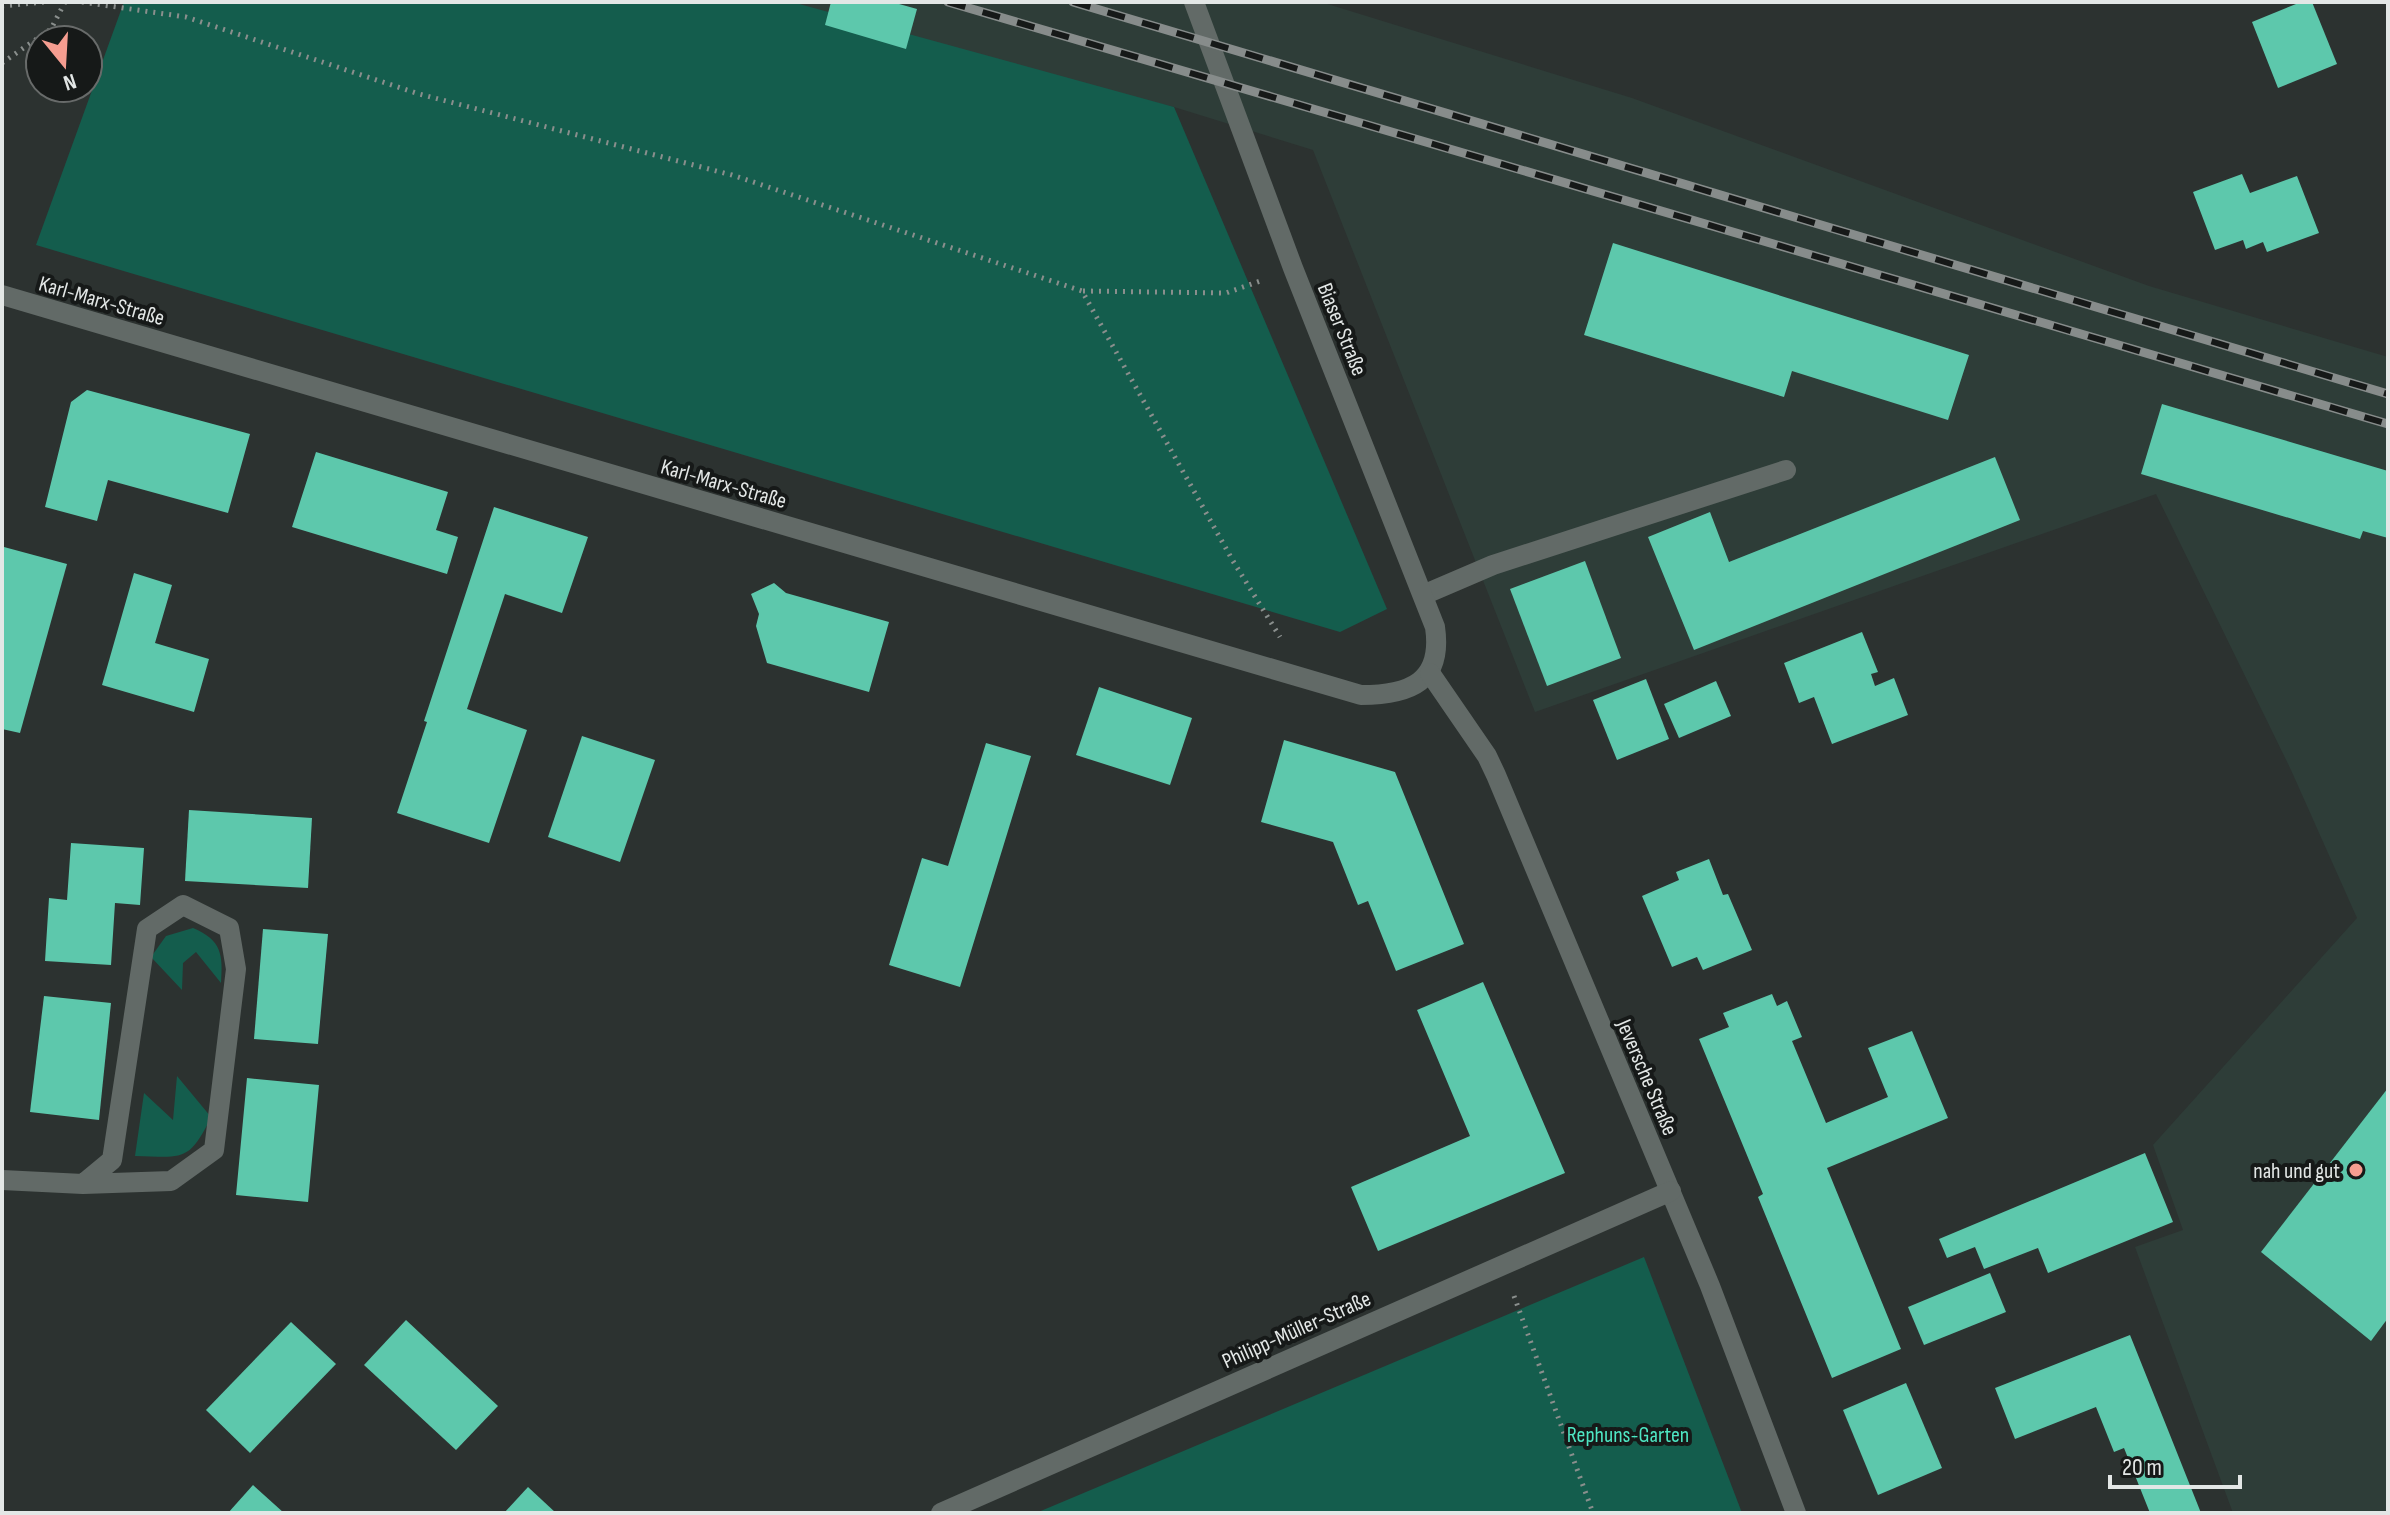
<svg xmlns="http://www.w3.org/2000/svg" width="2390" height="1515" viewBox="0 0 2390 1515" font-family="'Sofia Sans Condensed',sans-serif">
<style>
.built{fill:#2e3d38}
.green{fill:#145d4d}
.building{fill:#5dc8ac}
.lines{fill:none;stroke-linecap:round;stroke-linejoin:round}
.path{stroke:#8a8f8d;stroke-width:5;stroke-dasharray:2 6;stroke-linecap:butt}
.service{stroke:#626a67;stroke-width:20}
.minor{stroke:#626a67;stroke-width:20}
.rail-casing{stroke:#878c8b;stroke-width:9}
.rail{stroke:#161918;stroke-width:6;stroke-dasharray:18;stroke-linecap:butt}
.poi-dot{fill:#f59d90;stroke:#161918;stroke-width:3}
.labels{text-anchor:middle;stroke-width:8;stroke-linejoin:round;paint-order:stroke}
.street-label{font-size:22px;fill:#e3e7e6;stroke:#161918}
.poi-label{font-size:22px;fill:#e3e7e6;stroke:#161918;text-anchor:end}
.park-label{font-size:22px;fill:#4ee6c3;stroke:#161918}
</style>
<rect width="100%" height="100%" fill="#2c3230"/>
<polygon class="built" points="746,2 1321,2 1632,98 2149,286 2388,357 2388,1513 2233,1513 2135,1247 2183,1230 2153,1145 2357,918 2291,770 2156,494 1535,712 1313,150 1174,107"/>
<g class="green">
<polygon points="124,2 792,2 1174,107 1387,609 1340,632 36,245"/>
<path d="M193 928C222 940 223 955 221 983L196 952 183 963 182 990 151 957 166 936Z"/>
<path d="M177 1076 211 1117C189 1163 182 1157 135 1156L144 1093 173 1120Z"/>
<polygon points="1644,1257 1742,1513 1036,1513"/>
</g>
<g class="building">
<polygon points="831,2 892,2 917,9 906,49 825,25"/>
<polygon points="2301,2 2312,2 2337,64 2278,88 2252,22"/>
<polygon points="2242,174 2250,193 2297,176 2319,233 2267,252 2263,242 2246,249 2243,240 2215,250 2193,192"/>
<polygon points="1613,243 1969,355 1948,420 1792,371 1784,397 1584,335"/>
<polygon points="87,390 250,434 228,513 108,480 97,521 45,507 71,402"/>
<polygon points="2162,404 2388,471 2388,538 2363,531 2360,539 2141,474"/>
<polygon points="316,452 448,492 436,530 458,537 447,574 292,527"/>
<polygon points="1995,457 2020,520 1694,650 1648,537 1710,512 1729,562"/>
<polygon points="494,507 588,537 562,613 505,594 467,709 527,730 489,843 397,813 427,722 424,721"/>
<polygon points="4,547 67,564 20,733 2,729 2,555"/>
<polygon points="1585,561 1621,658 1547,686 1510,589"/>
<polygon points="134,573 172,585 155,643 209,659 194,712 102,685"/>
<polygon points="774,583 786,593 889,622 869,692 767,663 756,626 759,614 751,594"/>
<polygon points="1862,632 1878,672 1871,674 1875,686 1894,678 1908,715 1832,744 1814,697 1799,703 1784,663"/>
<polygon points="1646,679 1669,739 1617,760 1593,700"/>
<polygon points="1716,681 1731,716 1679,738 1664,704"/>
<polygon points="1099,687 1192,718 1170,785 1076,755"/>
<polygon points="582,736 655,760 620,862 548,837"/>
<polygon points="1284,740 1395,772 1464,944 1396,971 1368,901 1358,905 1333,842 1261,822"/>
<polygon points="986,743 1031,756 960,987 889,965 922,858 948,866"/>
<polygon points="189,810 312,818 308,888 185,881"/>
<polygon points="71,843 144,848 140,905 115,903 111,965 45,961 49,898 67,900"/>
<polygon points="1709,859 1723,895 1728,894 1752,950 1703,970 1697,957 1672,967 1642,896 1679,880 1676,872"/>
<polygon points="263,929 328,934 318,1044 254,1039"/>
<polygon points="1483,982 1565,1173 1378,1251 1351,1187 1470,1136 1417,1010"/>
<polygon points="1772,994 1777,1006 1787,1001 1802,1037 1792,1041 1826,1123 1888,1097 1868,1048 1912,1031 1948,1118 1827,1168 1901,1349 1832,1378 1758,1197 1763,1194 1699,1039 1729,1027 1723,1013"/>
<polygon points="44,996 111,1003 99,1120 30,1112"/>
<polygon points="247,1078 319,1085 308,1202 236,1195"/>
<polygon points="2388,1088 2388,1318 2371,1341 2261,1252"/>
<polygon points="2145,1153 2173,1222 2048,1273 2038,1248 1984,1269 1975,1247 1947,1258 1939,1239"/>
<polygon points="1990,1273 2006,1312 1924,1345 1908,1307"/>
<polygon points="406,1320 498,1406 456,1450 364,1365"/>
<polygon points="291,1322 336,1364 250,1453 206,1410"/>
<polygon points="2130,1335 2168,1430 2201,1513 2150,1513 2124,1448 2114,1452 2096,1407 2015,1439 1995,1388"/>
<polygon points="1906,1383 1942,1468 1878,1495 1843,1410"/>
<polygon points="253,1485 284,1513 228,1513"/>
<polygon points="528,1487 556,1513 504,1513"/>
</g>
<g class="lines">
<g class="path">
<polyline points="82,2 186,17 419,94 732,175 1082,291 1233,561 1280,637"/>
<polyline points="2,6 44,2"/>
<polyline points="2,63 51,29 65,2"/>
<polyline points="1083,291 1226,293 1263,280"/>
<polyline points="1514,1296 1593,1513"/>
</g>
<g class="service">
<polyline points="1423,595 1493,565 1786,470"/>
<polyline points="2,1180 83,1184 171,1181 214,1150 236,969 229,928 183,905 147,929 112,1160 83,1184"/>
</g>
<g class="minor">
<path d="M2 295 1361 695C1410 695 1443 682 1435 627L1293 268 1194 2"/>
<polyline points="1430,673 1487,756 1496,775 1710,1286 1796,1513"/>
<polyline points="941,1513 1671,1191"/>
</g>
<g class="rail-casing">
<g id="rail">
<polyline points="948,2 2388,424"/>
<polyline points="1073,2 2388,394"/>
</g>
</g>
<use href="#rail" class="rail"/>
</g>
<circle class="poi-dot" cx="2356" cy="1170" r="8"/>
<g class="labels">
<g class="street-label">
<text transform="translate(102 300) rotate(16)" y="8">Karl-Marx-Straße</text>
<text transform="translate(1343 329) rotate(68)" y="8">Biaser Straße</text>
<text transform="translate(724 483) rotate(16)" y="8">Karl-Marx-Straße</text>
<text transform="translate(1648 1077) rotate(67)" y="8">Jeversche Straße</text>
<text transform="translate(1296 1329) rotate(-24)" y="8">Philipp-Müller-Straße</text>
</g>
<g class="poi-label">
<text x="2340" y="1178">nah und gut</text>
</g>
<g class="park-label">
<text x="1628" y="1442">Rephuns-Garten</text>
</g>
</g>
<rect width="2390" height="1515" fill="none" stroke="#e3e7e6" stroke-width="8"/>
<g transform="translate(64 64) rotate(162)"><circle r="38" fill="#161918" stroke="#686b6a" stroke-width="2"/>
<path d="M0-6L14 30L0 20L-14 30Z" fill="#f59d90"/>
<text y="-12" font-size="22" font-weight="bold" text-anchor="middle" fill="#e3e7e6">N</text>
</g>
<path d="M2110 1475v12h130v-12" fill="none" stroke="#e3e7e6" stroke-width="4"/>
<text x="2122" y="1475" font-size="24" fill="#e3e7e6" stroke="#161918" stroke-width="6" paint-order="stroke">20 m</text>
</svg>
